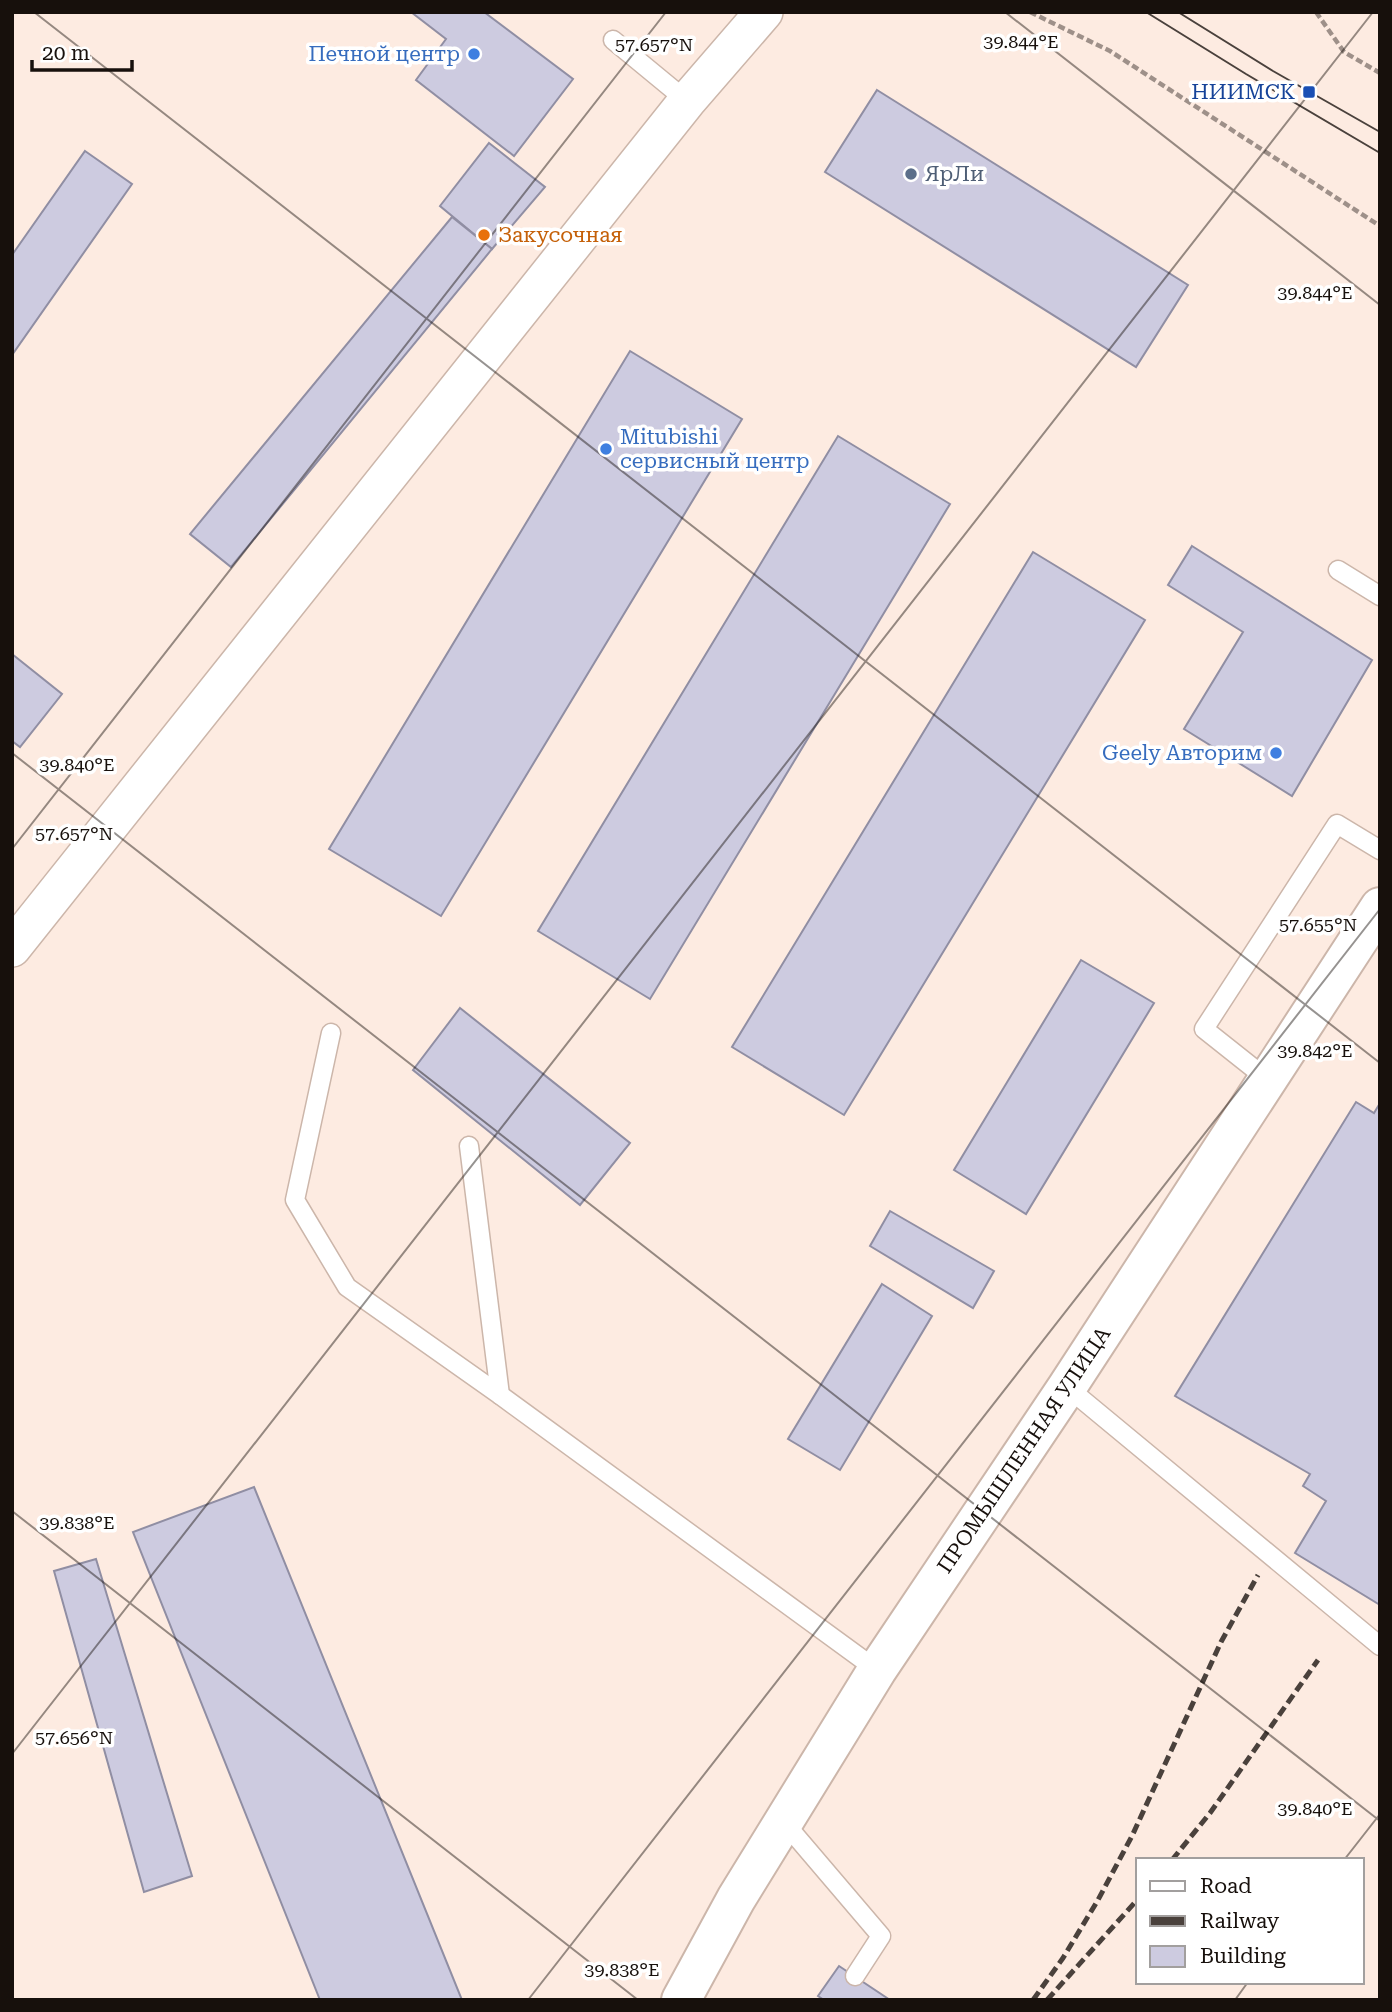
<svg xmlns="http://www.w3.org/2000/svg" width="1392" height="2012" viewBox="0 0 1392 2012" font-family="'Roboto Serif',serif">
<style>
.building{fill:#cdcbe0;stroke:#908ea3;stroke-width:2}
.lines{fill:none;stroke-linecap:round;stroke-linejoin:round}
.lane-casing{stroke:#ccb6aa;stroke-width:21}
.street-casing{stroke:#ccb6aa;stroke-width:40}
.secondary-casing{stroke:#ccb6aa;stroke-width:42}
.path{stroke:#9e9089;stroke-width:4.5;stroke-dasharray:7 3.5;stroke-linecap:butt}
.lane{stroke:#fff;stroke-width:18}
.street{stroke:#fff;stroke-width:37}
.secondary{stroke:#fff;stroke-width:38}
.tram{stroke:#4a413c;stroke-width:2}
.rail{stroke:#4a413c;stroke-width:5;stroke-dasharray:10 5;stroke-linecap:butt}
.ticks{fill:none;stroke:#17100c;stroke-width:2;stroke-opacity:0.45}
.shop-dot{fill:#3f7fe0;stroke:#fff;stroke-width:2.5}
.transit-dot{fill:#1a4fb4;stroke:#fff;stroke-width:2.5}
.service-dot{fill:#5c6f8a;stroke:#fff;stroke-width:2.5}
.food-dot{fill:#e8710a;stroke:#fff;stroke-width:2.5}
.labels{text-anchor:middle;stroke-width:7;stroke-linejoin:round;paint-order:stroke}
.shop-label{font-size:21px;fill:#366cbe;stroke:#fff;text-anchor:end}
.transit-label{font-size:21px;fill:#164399;stroke:#fff;text-anchor:end}
.service-label{font-size:21px;fill:#4e5e75;stroke:#fff;text-anchor:start}
.food-label{font-size:21px;fill:#c56008;stroke:#fff;text-anchor:start}
.street-label{font-size:21px;fill:#17100c;stroke:#fff}
.ticks-label{font-size:18px;text-anchor:middle;fill:#17100c;stroke:#fff;stroke-width:7;stroke-linejoin:round;paint-order:stroke}
</style>
<rect width="100%" height="100%" fill="#fdebe1"/>
<g class="building">
<polygon points="411,12 484,12 573,79 514,156 416,80 446,39"/>
<polygon points="877,90 1188,285 1136,367 825,172"/>
<polygon points="489,143 545,187 492,249 440,206"/>
<polygon points="85,151 132,184 12,355 12,255"/>
<polygon points="452,217 492,249 231,567 190,534"/>
<polygon points="630,351 742,419 441,916 329,849"/>
<polygon points="838,436 950,504 650,999 538,931"/>
<polygon points="1192,546 1372,660 1292,796 1184,729 1243,632 1168,585"/>
<polygon points="1033,552 1145,620 844,1115 732,1047"/>
<polygon points="12,654 62,694 20,747 12,741"/>
<polygon points="1081,960 1154,1003 1026,1214 954,1170"/>
<polygon points="460,1008 630,1143 580,1205 413,1070"/>
<polygon points="1356,1102 1374,1113 1380,1103 1380,1605 1295,1553 1326,1501 1303,1486 1310,1474 1175,1396"/>
<polygon points="890,1211 994,1271 973,1308 870,1246"/>
<polygon points="882,1284 932,1316 840,1470 788,1439"/>
<polygon points="254,1487 462,2000 320,2000 133,1532"/>
<polygon points="96,1559 192,1876 144,1892 54,1571"/>
<polygon points="839,1966 890,2000 824,2000 818,1996"/>
</g>
<g class="lines">
<g class="lane-casing">
<g id="lane">
<polyline points="613,40 687,101"/>
<polyline points="1338,570 1380,596"/>
<polyline points="331,1033 295,1200 347,1287 500,1395 877,1670"/>
<polyline points="1267,1079 1204,1029 1337,824 1380,850"/>
<polyline points="469,1146 500,1395"/>
<polyline points="1067,1387 1380,1646"/>
<polyline points="783,1821 881,1936 855,1976"/>
</g>
</g>
<g class="street-casing">
<polyline id="street" points="12,948 687,101 764,12"/>
</g>
<g class="secondary-casing">
<polyline id="secondary" points="681,2000 736,1899 877,1670 1067,1387 1380,907"/>
</g>
<g class="path">
<polyline points="1030,12 1110,51 1380,226"/>
<polyline points="1316,12 1344,52 1380,73"/>
</g>
<use href="#lane" class="lane"/>
<use href="#street" class="street"/>
<use href="#secondary" class="secondary"/>
<g class="tram">
<polyline points="1146,12 1246,74 1380,153"/>
<polyline points="1178,12 1273,71 1380,132"/>
</g>
<g class="rail">
<polyline points="1172,1860 1210,1813 1318,1660"/>
<polyline points="1033,2000 1063,1958 1098,1900 1132,1836 1221,1642 1258,1575"/>
<polyline points="1047,2000 1138,1899"/>
</g>
</g>
<path class="ticks" d="M34 12 1380 1063M1005 12 1380 305M12 753 1380 1821M12 849 666 12M12 1511 638 2000M12 1754 1373 12M1344 1860 1380 1814M528 2000 1380 909M1235 2000 1248 1982"/>
<g class="shop-dot">
<circle cx="474" cy="54" r="7"/>
<circle cx="606" cy="449" r="7"/>
<circle cx="1276" cy="753" r="7"/>
</g>
<rect class="transit-dot" x="1302" y="85" width="14" height="14" rx="3.5"/>
<circle class="service-dot" cx="911" cy="174" r="7"/>
<circle class="food-dot" cx="484" cy="235" r="7"/>
<g class="labels">
<g class="shop-label">
<text x="460" y="61">Печной центр</text>
<text x="620" y="444" text-anchor="start">Mitubishi<tspan x="620" dy="24">сервисный центр</tspan></text>
<text x="1262" y="760">Geely Авторим</text>
</g>
<g class="transit-label">
<text x="1295" y="99">НИИМСК</text>
</g>
<g class="service-label">
<text x="925" y="181">ЯрЛи</text>
</g>
<g class="food-label">
<text x="498" y="242">Закусочная</text>
</g>
<g class="street-label">
<text transform="translate(1024 1450) rotate(-56)" y="7">ПРОМЫШЛЕННАЯ УЛИЦА</text>
</g>
</g>
<g class="ticks-label">
<text x="1021" y="48">39.844°E</text>
<text x="654" y="51">57.657°N</text>
<text x="1315" y="299">39.844°E</text>
<text x="77" y="771">39.840°E</text>
<text x="74" y="840">57.657°N</text>
<text x="1318" y="931">57.655°N</text>
<text x="1315" y="1057">39.842°E</text>
<text x="77" y="1529">39.838°E</text>
<text x="74" y="1744">57.656°N</text>
<text x="1315" y="1815">39.840°E</text>
<text x="622" y="1976">39.838°E</text>
</g>
<rect width="1392" height="2012" fill="none" stroke="#17100c" stroke-width="28"/>
<rect x="1136" y="1858" width="228" height="126" fill="#ffffff" stroke="#a29f9e" stroke-width="2"/>
<rect x="1150" y="1881" width="35" height="10" fill="#ffffff" stroke="#a29f9e" stroke-width="2"/>
<text x="1200" y="1893" font-size="21" fill="#17100c">Road</text>
<rect x="1150" y="1916" width="35" height="10" fill="#4a413c" stroke="#a29f9e" stroke-width="2"/>
<text x="1200" y="1928" font-size="21" fill="#17100c">Railway</text>
<rect x="1150" y="1946" width="35" height="21" fill="#cdcbe0" stroke="#a29f9e" stroke-width="2"/>
<text x="1200" y="1963" font-size="21" fill="#17100c">Building</text>
<path d="M32 60v10h100v-10" fill="none" stroke="#17100c" stroke-width="3.5"/>
<text x="42" y="60" font-size="21" fill="#17100c" stroke="#ffffff" stroke-width="5" paint-order="stroke">20 m</text>
</svg>
